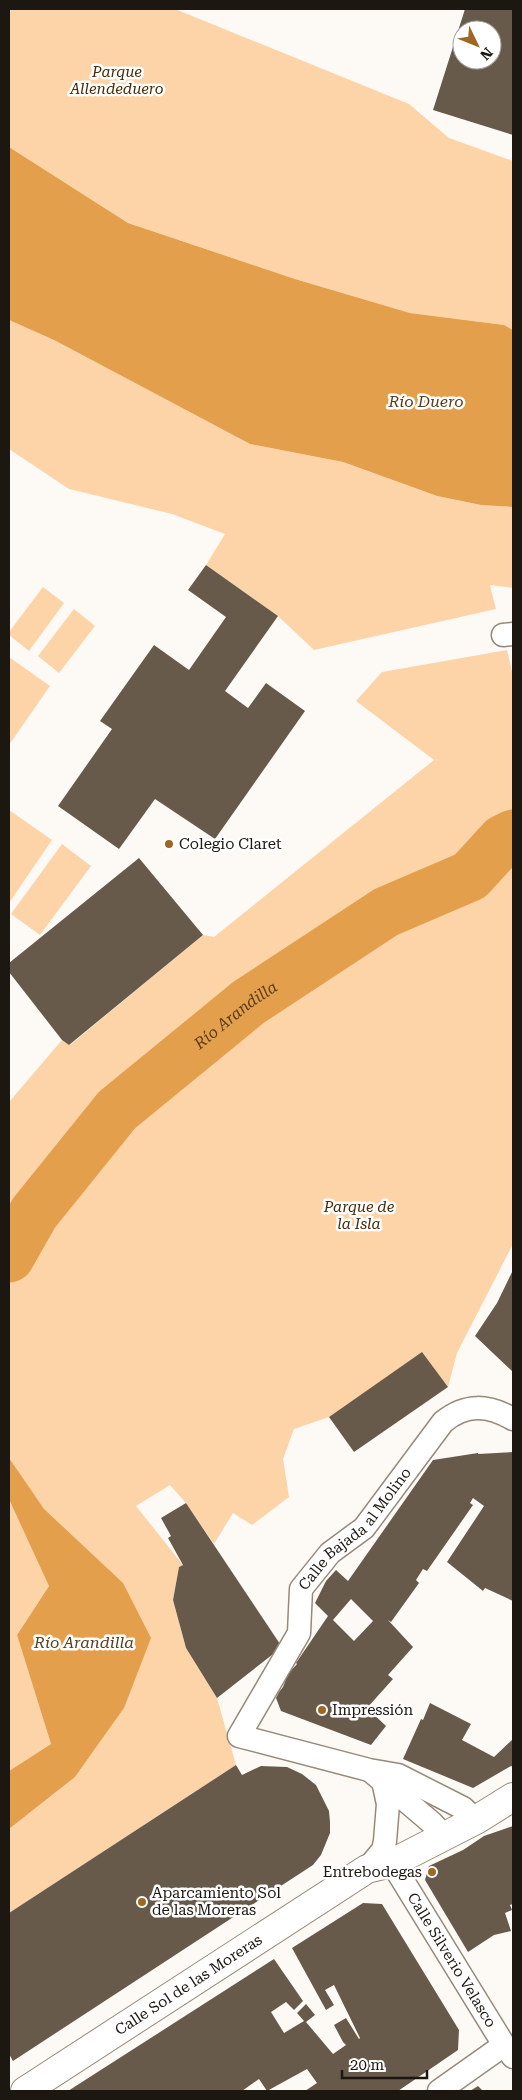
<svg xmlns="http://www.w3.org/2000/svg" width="522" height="2100" viewBox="0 0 522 2100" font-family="'Roboto Serif',serif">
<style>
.green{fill:#fdd4a8}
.water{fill:#e39f4c}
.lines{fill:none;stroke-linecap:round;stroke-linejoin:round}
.river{stroke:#e39f4c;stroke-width:51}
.building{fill:#675a4b;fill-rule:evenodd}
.minor-casing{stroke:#978979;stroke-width:25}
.tertiary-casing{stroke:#978979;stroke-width:30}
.minor{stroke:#fff;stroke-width:22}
.tertiary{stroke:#fff;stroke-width:28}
.poi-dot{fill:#9d6821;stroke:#fff;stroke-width:2}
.labels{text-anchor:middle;stroke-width:5;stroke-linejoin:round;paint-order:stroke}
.park-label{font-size:15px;font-style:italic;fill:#462b06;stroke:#fff}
.poi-label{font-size:15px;fill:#1c1711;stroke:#fff;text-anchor:start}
.street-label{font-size:15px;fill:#1c1711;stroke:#fff}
.water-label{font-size:16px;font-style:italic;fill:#5a3d1b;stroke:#fff}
</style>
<rect width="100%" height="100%" fill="#fdfaf6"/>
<g class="green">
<polygon points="9,9 175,9 409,104 449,138 513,161 513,330 504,325 410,313 295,279 128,223 9,147"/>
<polygon points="9,320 54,340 250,444 343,462 437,496 481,505 513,507 513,588 490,585 496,609 314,650 278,616 206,565 225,534 172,514 69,489 9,449"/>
<polygon points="43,587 64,603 29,651 9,635 9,632"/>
<polygon points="74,609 95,626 59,673 38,656"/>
<polygon points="507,650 513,676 513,1244 457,1353 448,1387 422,1353 329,1417 294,1429 283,1459 289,1497 252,1525 233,1513 214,1544 186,1503 170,1485 136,1506 183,1565 179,1567 173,1600 186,1648 217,1698 236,1765 9,1913 9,1829 75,1777 124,1708 49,1586 17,1635 51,1744 9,1771 9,1102 62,1040 70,1045 203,935 214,937 434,760 356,701 382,672"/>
<polygon points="9,657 50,686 9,745"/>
<polygon points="9,810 52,840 9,903"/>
<polygon points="62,844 91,866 40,935 11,914"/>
</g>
<g class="water">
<polygon points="9,147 128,223 295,279 410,313 504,325 513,330 513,507 481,505 437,496 343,462 250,444 54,340 9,320"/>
<polygon points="9,1458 44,1509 123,1583 151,1638 124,1708 75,1777 9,1829 9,1771 51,1744 17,1635 49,1586 9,1499"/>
</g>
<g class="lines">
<path class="river" id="s1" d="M9 1257 34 1213 117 1110 249 1002 386 912 470 876 503 840 513 835"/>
</g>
<g class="building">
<path d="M465 9H513V135L433 110ZM462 30H492V60H462Z"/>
<polygon points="206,565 278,616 225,691 248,708 266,683 305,711 215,839 155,799 119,849 58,806 112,729 100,721 154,645 189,670 226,617 188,590"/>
<polygon points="139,858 203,935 69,1045 62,1040 9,972 9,963"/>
<polygon points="513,1270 513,1372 475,1336 497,1303"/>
<polygon points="422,1352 448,1387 354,1452 329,1417"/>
<path d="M513 1452V1601L485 1588 483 1591 447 1562 484 1506 473 1498 470 1503 473 1505 427 1571 423 1569 416 1580 419 1583 391 1622 388 1620 413 1647 388 1675 393 1679 367 1708 386 1726 371 1745 281 1711 276 1698 279 1692 283 1687 288 1674 297 1664 296 1663 328 1616 315 1603 326 1581 336 1570 348 1581 433 1460 478 1453V1454ZM351 1599 373 1621 354 1641 333 1620Z"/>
<polygon points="186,1503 282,1647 217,1698 186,1648 173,1600 179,1567 183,1565 168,1538 171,1536 161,1518"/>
<polygon points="430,1703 471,1724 462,1740 494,1757 513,1739 513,1767 511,1766 473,1788 403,1759 421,1719 423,1720"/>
<polygon points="236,1765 242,1775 261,1766 287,1767 302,1774 316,1785 329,1811 330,1822 330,1833 321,1855 313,1865 13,2061 9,2054 9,1913"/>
<polygon points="513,1826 513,1904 510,1905 512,1910 505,1913 511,1931 494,1935 468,1952 425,1880 429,1866 463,1850 484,1836"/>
<polygon points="363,1903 382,1904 459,2030 458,2050 398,2091 305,2091 317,2083 307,2069 267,2091 259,2079 242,2091 68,2091 274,1959 303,2001 294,2010 286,2002 271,2012 284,2033 304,2021 297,2013 306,2004 315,2015 306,2022 333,2054 346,2045 343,2042 334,2025 346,2018 359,2039 360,2038 334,1985 325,1990 334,2005 326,2010 292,1948"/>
<polygon points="478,2086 483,2091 470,2091"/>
</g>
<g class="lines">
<g class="minor-casing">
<g id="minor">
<polyline points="503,635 513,634"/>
<polyline points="372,1772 432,1823 443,1835"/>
<path id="s2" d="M476 1820 463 1808 398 1775 369 1770 239 1736 299 1633 301 1589 330 1553 364 1528 443 1422C466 1403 488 1405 513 1419"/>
<path id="s3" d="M392 1863 504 2045 513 2057"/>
<polyline points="367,1869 383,1850 385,1841 388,1804 383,1781"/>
<polyline points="439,2091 504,2045"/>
</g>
</g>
<g class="tertiary-casing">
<g id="tertiary">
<path id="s4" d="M25 2091 367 1869 392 1863 476 1820 513 1797"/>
</g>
</g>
<use href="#minor" class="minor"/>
<use href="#tertiary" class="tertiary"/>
</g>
<g class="poi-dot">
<circle cx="169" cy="844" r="5"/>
<circle cx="322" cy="1710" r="5"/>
<circle cx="432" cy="1872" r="5"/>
<circle cx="142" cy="1902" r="5"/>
</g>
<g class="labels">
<g class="park-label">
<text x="117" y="77">Parque<tspan x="117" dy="17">Allendeduero</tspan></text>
<text x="359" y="1212">Parque de<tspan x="359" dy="17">la Isla</tspan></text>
</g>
<g class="poi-label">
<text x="179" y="849">Colegio Claret</text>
<text x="332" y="1715">Impressión</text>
<text x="422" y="1877" text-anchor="end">Entrebodegas</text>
<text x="152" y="1898">Aparcamiento Sol<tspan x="152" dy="17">de las Moreras</tspan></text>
</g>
<g class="street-label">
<text dy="5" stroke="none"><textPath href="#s2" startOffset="499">Calle Bajada al Molino</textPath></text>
<text dy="5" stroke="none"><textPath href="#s3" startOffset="114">Calle Silverio Velasco</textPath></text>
<text dy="5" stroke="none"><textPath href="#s4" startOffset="195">Calle Sol de las Moreras</textPath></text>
</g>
<g class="water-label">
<text x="426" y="407">Río Duero</text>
<text dy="6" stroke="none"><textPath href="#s1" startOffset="335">Río Arandilla</textPath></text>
<text x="84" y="1648">Río Arandilla</text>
</g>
</g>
<rect width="522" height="2100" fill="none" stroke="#1c1711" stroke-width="20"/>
<g transform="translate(477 45) rotate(133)"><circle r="24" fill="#ffffff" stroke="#a4a2a0"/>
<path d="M0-4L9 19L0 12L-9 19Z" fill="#9d6821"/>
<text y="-8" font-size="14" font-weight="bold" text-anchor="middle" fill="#1c1711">N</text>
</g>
<path d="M342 2070v8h85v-8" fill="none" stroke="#1c1711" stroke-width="2.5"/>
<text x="350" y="2070" font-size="15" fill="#1c1711" stroke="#ffffff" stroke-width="4" paint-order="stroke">20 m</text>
</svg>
